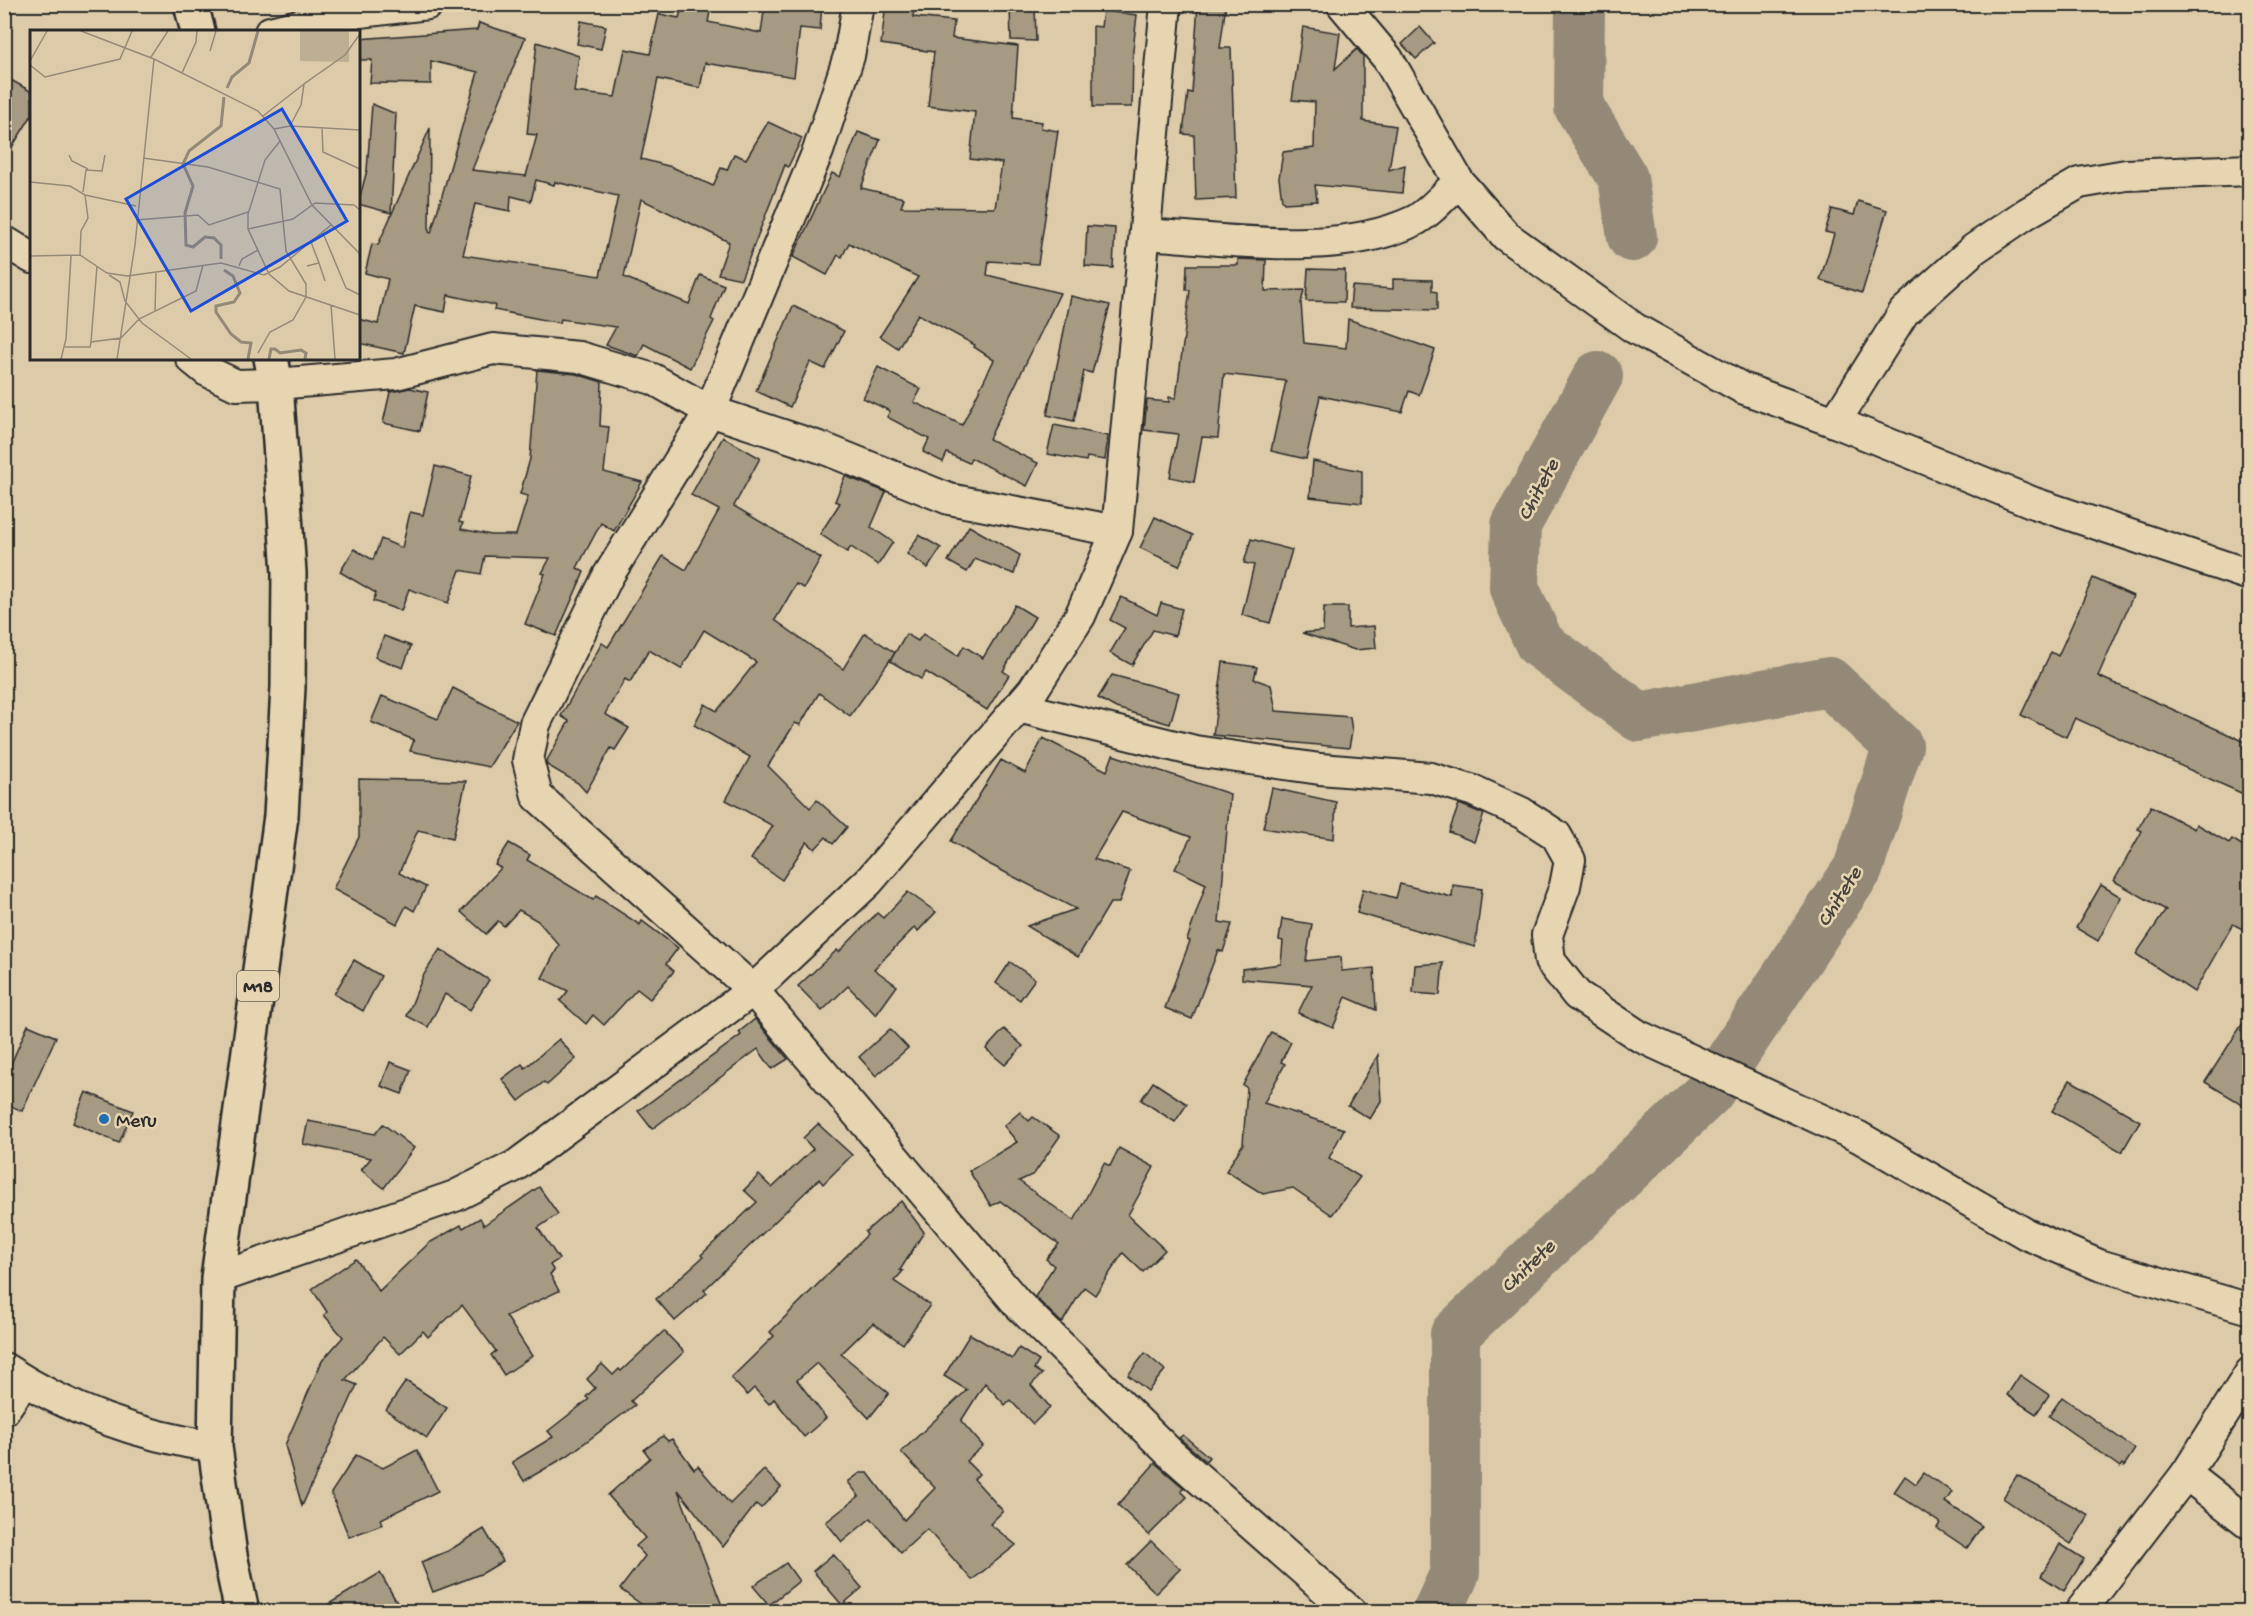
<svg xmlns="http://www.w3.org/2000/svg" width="2254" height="1616" viewBox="0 0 2254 1616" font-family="'Gochi Hand',sans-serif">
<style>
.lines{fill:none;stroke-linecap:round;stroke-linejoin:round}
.river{stroke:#938976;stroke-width:50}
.building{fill:#a79a83;stroke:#2b2b2b;stroke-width:1.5;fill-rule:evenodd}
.minor-casing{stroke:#2b2b2b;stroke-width:34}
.major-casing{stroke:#2b2b2b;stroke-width:38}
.minor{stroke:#e7d4b1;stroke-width:30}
.major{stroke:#e7d4b1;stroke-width:33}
.poi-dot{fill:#1f6fb2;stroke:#e7d4b1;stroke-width:2}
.labels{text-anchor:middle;stroke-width:5;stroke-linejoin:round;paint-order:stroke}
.shield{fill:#e7d4b1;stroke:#635e53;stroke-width:1.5}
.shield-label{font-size:18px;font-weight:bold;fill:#2b2b2b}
.poi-label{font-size:20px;fill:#2b2b2b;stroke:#e7d4b1;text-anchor:start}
.water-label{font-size:21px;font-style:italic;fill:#45423e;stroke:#e7d4b1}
.inset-river{fill:none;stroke:#938976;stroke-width:3}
.inset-road{fill:none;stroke:#958a77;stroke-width:1.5}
.view{fill:#1d4ed8;fill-opacity:0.15;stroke:#1d4ed8;stroke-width:3}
.inset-edge{fill:none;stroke:#2b2b2b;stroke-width:3}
</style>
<rect width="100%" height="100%" fill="#dccaa9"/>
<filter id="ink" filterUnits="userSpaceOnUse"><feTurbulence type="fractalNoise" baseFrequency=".0167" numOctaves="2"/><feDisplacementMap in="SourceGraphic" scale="12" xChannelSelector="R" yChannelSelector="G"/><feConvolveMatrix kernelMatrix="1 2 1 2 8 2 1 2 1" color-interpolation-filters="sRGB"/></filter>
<g filter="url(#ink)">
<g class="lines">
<g class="river">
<polyline points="1580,4 1579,107 1623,178 1632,237"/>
<polyline points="1437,1612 1455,1573 1455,1334 1709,1092 1858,869 1898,746 1829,682 1639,717 1540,644 1514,588 1516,525 1598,376"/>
</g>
</g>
<g class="building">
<path d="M765 4H822L820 30 800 28 794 77 705 63 700 88 658 79 641 159 672 167 713 186 721 168 727 170 734 154 746 159 768 122 802 138 788 167 785 165 741 279 718 274 729 242 641 199 624 277 689 304 700 275 724 285 711 319 714 321 690 368 644 344 638 356 606 345 616 327 561 319 560 323 494 310 495 305 448 295 445 312 415 306 404 353 358 343V319L378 324 388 279 365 273 372 244 378 245 430 128 429 232 431 233 478 72 431 61V84L370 83 372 60H358V39L477 30 479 23 525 38 472 170 526 176 537 135 527 134 537 42 579 56 574 92 615 97 625 49 650 54 659 14 679 18 682 6 710 12 708 22 761 33ZM536 180 554 185 555 182 618 196 600 276 463 255 475 204 510 211 511 196 531 201Z"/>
<polygon points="886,4 915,4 913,17 954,21 952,38 1018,46 1013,118 1042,122 1041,128 1058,131 1038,264 989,261 987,275 1060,293 989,439 1038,463 1027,486 971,458 969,463 947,453 943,462 923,452 929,439 887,417 890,411 863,398 878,367 921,389 914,402 962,425 994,360 974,347 975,345 918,314 898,348 880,336 918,277 849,243 842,257 838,255 827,275 793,257 832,173 840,177 858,132 880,140 861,188 904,198 901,207 995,208 1002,163 970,159 975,112 928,106 934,52 881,44"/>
<polygon points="1198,4 1226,4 1220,48 1231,48 1236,198 1196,200 1194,135 1183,134 1188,92 1192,93"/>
<polygon points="1010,7 1035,7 1036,41 1011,40"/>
<polygon points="1103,11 1137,15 1133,50 1132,107 1093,107 1093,26 1101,27"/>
<polygon points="581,21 606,26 601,49 577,44"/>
<polygon points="1303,27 1340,33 1335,69 1357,49 1363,56 1363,121 1396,126 1389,170 1405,165 1402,193 1315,185 1317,201 1284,203 1282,200 1279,178 1283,152 1314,148 1315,102 1292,100"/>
<polygon points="1420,27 1434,43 1416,59 1402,44"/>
<polygon points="4,76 32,92 32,115 4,160"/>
<polygon points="372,104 396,114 391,213 358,204 367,170"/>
<polygon points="1858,201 1887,210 1862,293 1820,280 1834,234 1825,232 1832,209 1854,215"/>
<polygon points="1087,226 1115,228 1113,268 1085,266"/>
<polygon points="1238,259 1266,260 1265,291 1304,290 1301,303 1304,343 1346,348 1348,319 1435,350 1419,395 1409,391 1402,412 1320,396 1306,459 1271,451 1286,381 1224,374 1218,438 1202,437 1194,482 1170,477 1178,434 1144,430 1147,400 1169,402 1169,397 1176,398 1190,290 1186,290 1187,265 1238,265"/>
<polygon points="1308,269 1345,270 1344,302 1306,301"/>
<polygon points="1393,279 1432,280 1432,291 1437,292 1437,310 1350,308 1352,286 1393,289"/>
<polygon points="1071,296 1110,305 1092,373 1084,371 1074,421 1047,415"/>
<polygon points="793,306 844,331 825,369 810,362 790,407 756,391"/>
<polygon points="537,370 576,374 602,382 600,426 609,427 604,472 642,482 614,531 601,523 577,568 584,572 556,636 525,624 545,574 542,573 550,558 485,556 481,574 460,570 448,603 409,589 401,611 373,601 376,593 340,572 354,549 373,560 381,539 402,548 410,512 423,515 435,466 471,476 459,522 463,523 461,529 491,535 516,535 528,496 520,494 530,459"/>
<polygon points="410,388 428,392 420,431 383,423 390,392"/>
<polygon points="1054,425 1108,436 1105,460 1087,457 1086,461 1047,454"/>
<polygon points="723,437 760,458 734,506 821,558 804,588 796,584 775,620 843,669 865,633 895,653 850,716 819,693 800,725 795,723 768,766 810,808 817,800 847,827 833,844 826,837 815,849 807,842 782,880 751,859 773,826 726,800 750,757 694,725 705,704 717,711 756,662 704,630 681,669 649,650 630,682 625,679 605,714 629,728 615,750 611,748 586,792 578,783 547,765 546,762 569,721 561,716 602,643 608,647 663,556 686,570 719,510 691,495"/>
<polygon points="1313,461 1362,471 1362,503 1310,497"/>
<polygon points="845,476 886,492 871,527 893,542 878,565 851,547 847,552 820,534 840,503 835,501"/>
<polygon points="1155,517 1193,535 1179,566 1140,548"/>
<polygon points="969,526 1020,555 1014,574 975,559 967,572 948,561"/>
<polygon points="919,535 941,548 928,568 907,554"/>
<polygon points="1251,539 1292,550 1270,623 1242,615 1254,565 1244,563"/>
<polygon points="2093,578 2133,596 2098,676 2250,744 2250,797 2075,718 2066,737 2021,715 2051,652 2058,656"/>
<polygon points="1121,597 1157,615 1161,603 1182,609 1175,636 1153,630 1132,665 1110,653 1125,628 1110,620"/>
<polygon points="1015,605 1035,617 1003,671 1009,675 987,710 926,672 921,679 890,661 906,634 918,641 923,634 958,656 964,646 983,658"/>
<polygon points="1324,607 1348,607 1348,628 1374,626 1376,648 1355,650 1302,633 1323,631"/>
<polygon points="384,636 411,646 403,668 375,657"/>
<polygon points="1223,662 1257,667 1254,679 1271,685 1276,711 1350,717 1352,732 1349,748 1213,735"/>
<polygon points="1112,675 1179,693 1170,724 1116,708 1098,698"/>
<polygon points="453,688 517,721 489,767 410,751 414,740 371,722 382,696 438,719"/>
<polygon points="1043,738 1107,771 1113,755 1230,794 1219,922 1232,924 1223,952 1218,950 1192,1019 1165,1008 1190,941 1187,940 1206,884 1175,869 1191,837 1122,812 1094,859 1130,871 1119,903 1110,903 1078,957 1027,926 1076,909 987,863 951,841 1001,760 1025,773"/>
<polygon points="359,779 466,781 453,838 418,830 399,873 426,887 414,911 406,906 397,924 333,889 359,837"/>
<polygon points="1272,788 1336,802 1334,839 1263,828"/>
<polygon points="1459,804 1484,814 1474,842 1449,832"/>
<polygon points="2151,806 2194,829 2196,824 2229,843 2232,839 2250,850 2250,933 2233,924 2194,992 2136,954 2166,910 2114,881 2142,831 2138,829"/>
<polygon points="509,843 530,855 527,860 593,900 596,896 640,925 642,921 678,948 666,964 674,971 650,999 637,989 604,1025 593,1015 586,1024 560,1001 568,991 542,978 559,945 538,921 519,910 504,926 498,921 486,934 461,912 501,868 495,865"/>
<polygon points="1400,884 1452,897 1453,885 1482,889 1475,947 1357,913 1363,889 1396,898"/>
<polygon points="2101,885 2121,897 2098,941 2076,928"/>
<polygon points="908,892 936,912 918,931 915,927 874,969 897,986 876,1015 848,986 822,1011 798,986 837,950 839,952 877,913 883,918"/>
<polygon points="1282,919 1312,924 1306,961 1341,957 1342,971 1374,968 1376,1010 1346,997 1333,1028 1298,1013 1312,985 1242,979 1242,969 1281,964 1283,941 1279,940"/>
<polygon points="440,949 489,980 470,1010 445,994 428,1027 407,1016 423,976"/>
<polygon points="354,960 381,976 363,1011 334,994"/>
<polygon points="1010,962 1035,979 1020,1000 996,983"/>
<polygon points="1443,963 1440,995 1413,993 1415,965"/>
<polygon points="2250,1012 2250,1109 2205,1082"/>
<polygon points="755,1019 788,1059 772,1069 758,1049 652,1129 638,1111 741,1035 739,1032"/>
<polygon points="28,1025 56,1037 22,1111 4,1103 4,1080"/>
<polygon points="890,1029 908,1048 876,1076 859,1057"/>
<polygon points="1004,1029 1023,1046 1005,1065 986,1049"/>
<polygon points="1271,1032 1291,1042 1281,1062 1285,1064 1264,1103 1344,1129 1329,1158 1360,1177 1332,1215 1293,1188 1263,1194 1226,1171 1243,1144 1247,1088 1243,1085"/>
<polygon points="559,1039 576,1059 547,1085 544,1082 519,1101 502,1079 522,1064 525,1068"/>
<polygon points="1378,1055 1381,1101 1370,1119 1348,1106"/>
<polygon points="390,1062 411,1070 402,1094 381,1086"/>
<polygon points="2070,1080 2140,1121 2122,1152 2052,1111"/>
<polygon points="1153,1082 1187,1104 1175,1122 1141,1100"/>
<polygon points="86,1092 133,1111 119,1143 73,1123"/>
<polygon points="1020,1112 1029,1121 1033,1117 1060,1136 1034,1174 1019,1181 1074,1221 1104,1163 1110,1166 1119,1148 1154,1167 1128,1215 1165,1250 1143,1272 1123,1253 1095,1295 1084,1287 1062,1323 1035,1297 1054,1266 1046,1259 1059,1244 1000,1201 991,1206 969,1171 1017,1142 1004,1126"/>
<polygon points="308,1121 375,1134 383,1124 414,1148 384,1188 361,1170 371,1158 303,1144"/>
<polygon points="818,1124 852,1155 823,1184 819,1179 704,1290 707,1293 675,1321 656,1299 703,1257 701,1255 757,1202 744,1190 759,1175 772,1188 813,1149 803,1138"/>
<polygon points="539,1187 558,1214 538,1228 559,1259 550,1265 554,1271 550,1274 559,1291 506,1316 532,1356 504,1375 491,1355 496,1351 462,1305 428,1337 423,1331 400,1354 383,1337 345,1380 357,1385 302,1506 285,1445 322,1361 343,1337 324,1315 327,1312 312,1289 356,1259 379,1291 429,1243 461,1225 463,1228 480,1218 484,1225"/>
<polygon points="901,1201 924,1232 900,1270 903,1271 894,1281 930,1305 903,1344 873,1323 841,1354 889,1393 869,1418 817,1363 797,1380 826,1418 804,1437 774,1399 769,1404 754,1388 747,1395 731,1378 774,1336 770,1332 867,1235 865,1232"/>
<polygon points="664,1331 684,1352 631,1401 635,1405 567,1456 524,1481 512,1462 553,1437 548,1431 589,1399 586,1397 595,1388 587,1379 602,1364 613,1375 619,1369 621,1371"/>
<polygon points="970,1334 1012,1359 1019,1348 1039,1361 1034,1369 1042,1374 1031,1385 1050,1407 1033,1424 1010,1400 1005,1405 985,1383 961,1421 983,1446 966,1461 979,1474 974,1479 1003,1511 990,1524 1016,1545 972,1580 927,1529 901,1553 871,1518 842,1542 826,1522 859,1496 848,1482 860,1473 868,1473 904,1520 935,1488 901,1452 967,1390 944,1376"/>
<polygon points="1145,1353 1165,1370 1148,1391 1128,1375"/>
<polygon points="2020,1375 2049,1395 2036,1414 2007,1395"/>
<polygon points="406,1381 447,1408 427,1438 386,1410"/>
<polygon points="2062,1397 2135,1449 2124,1466 2122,1464 2120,1467 2049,1416"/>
<polygon points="1183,1435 1209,1457 1206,1461 1179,1438"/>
<polygon points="663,1436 668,1441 672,1439 694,1469 698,1466 730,1504 764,1470 781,1487 761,1508 756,1504 723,1547 678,1490 724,1611 651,1611 620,1589 645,1556 636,1546 645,1538 608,1495 650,1458 644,1450"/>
<polygon points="417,1450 438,1491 381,1519 383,1524 349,1537 331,1493 356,1455 383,1468"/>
<polygon points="1155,1463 1184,1488 1181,1491 1187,1497 1149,1535 1118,1505"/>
<polygon points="1924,1473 1952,1492 1945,1502 1982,1526 1967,1548 1937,1528 1940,1523 1894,1492 1905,1476 1916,1484"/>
<polygon points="2017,1475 2089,1515 2071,1544 2003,1498"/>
<polygon points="484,1529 503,1561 483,1573 433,1592 421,1562 448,1551"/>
<polygon points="1151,1541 1180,1569 1156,1593 1127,1565"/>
<polygon points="2060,1544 2084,1559 2064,1591 2041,1576"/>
<polygon points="833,1554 862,1588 842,1605 813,1571"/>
<polygon points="786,1563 799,1581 769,1605 753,1586"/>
<polygon points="380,1573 402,1611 317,1611"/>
</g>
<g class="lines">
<g class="minor-casing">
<g id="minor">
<polyline points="858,4 849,56 818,151 710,411 608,576 535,724 528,760 537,796 753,990 1017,1303 1170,1453 1351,1612"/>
<polyline points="1342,4 1388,59 1459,182 1506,236 1634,328 1742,388 1835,422 2034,503 2250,575"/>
<polyline points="270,32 343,14 428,4"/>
<path d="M1145 234C1229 239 1336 258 1414 221 1430 213 1445 194 1459 182"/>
<polyline points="4,241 32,258"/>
<polyline points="191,358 207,371 236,385 276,384 396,374 493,349 579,357 653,379 710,411 825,449 949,499 1117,531"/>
<polyline points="1835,422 1904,312 1974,249 2027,213 2079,183 2126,175 2250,170"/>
<polyline points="1018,707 1195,751 1320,769 1431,778 1474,791 1522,813 1556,835 1570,860 1565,886 1547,935 1550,961 1577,995 1639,1036 1859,1137 2026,1234 2099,1265 2250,1309"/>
<polyline points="218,1278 455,1196 515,1166 753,990 869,881 1033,690 1080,616 1117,531 1166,4"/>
<path d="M4 1368C68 1410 140 1436 215 1447"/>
<polyline points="4,1410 24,1381"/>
<polyline points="2186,1474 2250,1524"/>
<polyline points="2080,1612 2186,1474 2250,1373"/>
</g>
</g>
<g class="major-casing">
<g id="major">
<polyline points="191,4 198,32"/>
<polyline points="242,1612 230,1555 215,1447 218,1278 281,816 288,687 289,573 276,384 271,358"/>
</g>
</g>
<use href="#minor" class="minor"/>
<use href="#major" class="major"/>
</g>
</g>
<circle class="poi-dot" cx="104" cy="1119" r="6"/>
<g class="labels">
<rect class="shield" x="237" y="971" width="42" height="30" rx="4.5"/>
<g class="shield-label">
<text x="258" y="992">M18</text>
</g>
<g class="poi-label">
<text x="116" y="1126">Meru</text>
</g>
<g class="water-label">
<text transform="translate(1537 489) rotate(-62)" y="7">Chitete</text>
<text transform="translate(1838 896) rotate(-58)" y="7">Chitete</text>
<text transform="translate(1527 1265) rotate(-44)" y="7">Chitete</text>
</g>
</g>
<g transform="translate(30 30)">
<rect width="330" height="330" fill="#dccaa9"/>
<path d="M270 1H319V32L270 31Z" fill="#beaf94"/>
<path class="inset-river" d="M197 58 202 47 219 33 228 1M191 229V215L184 208 175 207 163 217 156 215 155 183 163 156 153 134 159 121 191 96 194 67M194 240 203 246 210 263 204 272 186 276V282L201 304 211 312 221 313 218 329M239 329 241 319H245L250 323 271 320 276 323 275 329"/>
<path class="inset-road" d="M51 1 124 29 228 81 244 99 282 175 330 224M180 21 186 1M121 27 138 1M0 31 17 1M0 35 15 47 90 29 102 1M152 43 166 12 167 1M233 86 274 54M260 96 271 75 274 54 315 25 330 4M292 98 293 122 330 139M244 99 260 96 330 100M250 111 235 130 218 184V199L239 244 259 261 330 285M39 125 42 131 58 139M113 128 178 137 250 159 256 221 276 254V267L263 290 240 302 228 323M0 152 40 156 55 165 106 176M53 162 56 140 72 141 75 125M106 190 168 185 179 195 218 182M218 199 263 189 285 173 324 175 330 180M293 203 316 258 330 265M50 225 51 201 58 188 55 165M0 226 50 225 77 243 97 246 191 233 234 245 250 237 301 195M289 233 295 251M209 236 212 229 228 220M277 236 289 233 281 212M79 245 90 252 95 271 112 293 161 329M301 275 305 329M125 282 126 243M61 312 67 236M35 317H60L61 312 91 308 109 289 166 261 173 235M31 329 36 309 41 226M87 329 105 215 124 29"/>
<path class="view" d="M252 79 317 191 161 281 96 169Z"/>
<rect width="330" height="330" class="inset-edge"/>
</g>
<rect width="2254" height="1616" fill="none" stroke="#e7d4b1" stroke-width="24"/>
<rect x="12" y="12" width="2230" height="1592" fill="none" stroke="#2b2b2b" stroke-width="2" filter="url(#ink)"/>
</svg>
